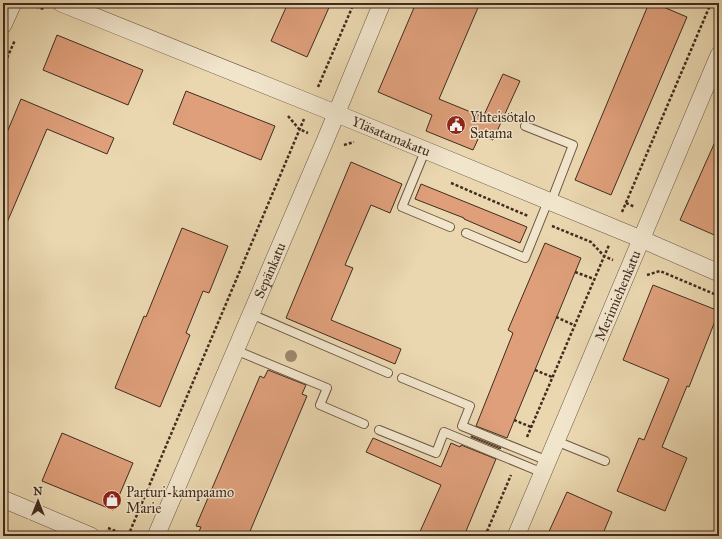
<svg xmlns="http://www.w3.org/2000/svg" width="722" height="539" font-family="'IM FELL Great Primer',serif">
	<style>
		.building { fill: #de9f7a; stroke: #412c1f }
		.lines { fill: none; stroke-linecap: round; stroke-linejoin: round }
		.service-casing { stroke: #6b5743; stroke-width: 10 }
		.minor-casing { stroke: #6b5743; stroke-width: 18 }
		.path { stroke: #412c1f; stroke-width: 2.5; stroke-dasharray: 3 2; stroke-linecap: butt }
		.service { stroke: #f1e5cc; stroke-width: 8 }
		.minor { stroke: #f1e5cc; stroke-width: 17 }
		.tree { fill: #9a896c }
		.labels { text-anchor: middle; stroke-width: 3; stroke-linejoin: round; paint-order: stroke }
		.poi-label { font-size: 14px; fill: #412c1f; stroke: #f1e5cc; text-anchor: start }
		.street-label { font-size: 14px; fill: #412c1f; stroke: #f1e5cc }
	</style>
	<rect width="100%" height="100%" fill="#ead7b0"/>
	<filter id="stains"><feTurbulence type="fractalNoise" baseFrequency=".005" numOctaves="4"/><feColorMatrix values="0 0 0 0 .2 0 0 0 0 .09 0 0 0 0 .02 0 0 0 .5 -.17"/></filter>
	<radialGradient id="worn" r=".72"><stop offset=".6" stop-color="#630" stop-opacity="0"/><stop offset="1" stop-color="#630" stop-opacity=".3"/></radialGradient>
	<path class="building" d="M 288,3 L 331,3 L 307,57 L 271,41 Z
		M 416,3 L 480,3 L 439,99 L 483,117 L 503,74 L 520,81 L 493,140 L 480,135 L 473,150 L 426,131 L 432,115 L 378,92 Z
		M 649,3 L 654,3 L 687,17 L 611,195 L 575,180 Z
		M 57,35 L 143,70 L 128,105 L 43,70 Z
		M 186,91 L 275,126 L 261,160 L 173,124 Z
		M 21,99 L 114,138 L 107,154 L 47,129 L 3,232 L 3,142 Z
		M 719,133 L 719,237 L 680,220 Z
		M 351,162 L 402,184 L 390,213 L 371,205 L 345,265 L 353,268 L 331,320 L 401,349 L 395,364 L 286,318 Z
		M 421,184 L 527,227 L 520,243 L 464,219 L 464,218 L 415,199 Z
		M 182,228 L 228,246 L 209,293 L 203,291 L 186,333 L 190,335 L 160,407 L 115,388 L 144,316 L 146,317 Z
		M 545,243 L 581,258 L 507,438 L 476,426 L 513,333 L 508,330 Z
		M 653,285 L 719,311 L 689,387 L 687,386 L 662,447 L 687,458 L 665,511 L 617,491 L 639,438 L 644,440 L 669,379 L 623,360 Z
		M 268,370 L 306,385 L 302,394 L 307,396 L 248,536 L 197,536 L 201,527 L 196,526 L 260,376 L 264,378 Z
		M 62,433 L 133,463 L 113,510 L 42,481 Z
		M 471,436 L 501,448 L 500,449 L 471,437 Z
		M 373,438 L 441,467 L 451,443 L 460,447 L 461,445 L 496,459 L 464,536 L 418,536 L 441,485 L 366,452 Z
		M 567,492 L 612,512 L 602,536 L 547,536 Z"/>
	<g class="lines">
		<defs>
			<path id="service" d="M 525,126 L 573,145 L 551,202
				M 425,151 L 402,207 L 450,227
				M 466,233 L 525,258 L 548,201
				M 251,314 L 388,373
				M 235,350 L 327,388 L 320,405 L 364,424
				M 402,378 L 470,406 L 462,426 L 548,461
				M 379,430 L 436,453 L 444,432 L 543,473
				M 556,441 L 605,461"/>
			<g id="minor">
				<path id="s1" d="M 61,3 L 335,113 L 641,239 L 719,273"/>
				<path d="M 3,25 L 13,3"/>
				<path d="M 3,499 L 91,536"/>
				<path id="s2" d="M 156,536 L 325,141 L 382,3"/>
				<path id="s3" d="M 516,536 L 719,55"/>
			</g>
		</defs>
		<use href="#service" class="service-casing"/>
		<use href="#minor" class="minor-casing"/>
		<path class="path" d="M 31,5 L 44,9
			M 3,67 L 15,40
			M 318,87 L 354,3
			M 288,116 L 299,129 L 308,133
			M 344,145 L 354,142
			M 451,183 L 528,216
			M 626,203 L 635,207
			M 622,212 L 711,3
			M 552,226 L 591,242 L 604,256 L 613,260
			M 575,272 L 594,279
			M 647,275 L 660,271 L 719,296
			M 556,317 L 574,325
			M 535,370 L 552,377
			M 514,420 L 531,427
			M 527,437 L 609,245
			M 108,528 L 128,536
			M 128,536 L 304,119
			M 485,536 L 511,475"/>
		<use href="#service" class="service"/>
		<use href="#minor" class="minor"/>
	</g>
	<circle class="tree" cx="291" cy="356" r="6"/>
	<defs>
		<symbol id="civic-disc" viewBox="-11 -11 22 22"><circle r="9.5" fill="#8f2418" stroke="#f1e5cc"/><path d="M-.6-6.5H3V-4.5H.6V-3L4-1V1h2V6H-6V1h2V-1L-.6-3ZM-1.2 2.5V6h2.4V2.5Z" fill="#fff"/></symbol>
		<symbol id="shop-disc" viewBox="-11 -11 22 22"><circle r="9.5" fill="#8f2418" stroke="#f1e5cc"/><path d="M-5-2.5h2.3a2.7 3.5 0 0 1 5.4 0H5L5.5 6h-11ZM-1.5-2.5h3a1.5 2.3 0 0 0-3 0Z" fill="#fff"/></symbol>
	</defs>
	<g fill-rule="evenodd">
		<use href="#civic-disc" x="445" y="114" width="22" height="22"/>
		<use href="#shop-disc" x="101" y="489" width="22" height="22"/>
	</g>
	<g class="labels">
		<g class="poi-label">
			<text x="470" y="122">Yhteisötalo<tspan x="470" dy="16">Satama</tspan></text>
			<text x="126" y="497">Parturi-kampaamo<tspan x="126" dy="16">Marie</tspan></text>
		</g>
		<g class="street-label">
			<text dy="5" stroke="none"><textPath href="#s1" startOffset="356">Yläsatamakatu</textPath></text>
			<text dy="5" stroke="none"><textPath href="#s2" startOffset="289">Sepänkatu</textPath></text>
			<text dy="5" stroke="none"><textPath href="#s3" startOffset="261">Merimiehenkatu</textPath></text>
		</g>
	</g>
	<rect width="722" height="539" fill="none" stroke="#ead7b0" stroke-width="16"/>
	<rect x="4" y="4" width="714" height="531" fill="none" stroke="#412c1f" stroke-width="2"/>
	<rect x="8" y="8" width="706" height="523" fill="none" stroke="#412c1f"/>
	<g transform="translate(38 501)" stroke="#f1e5cc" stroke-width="3" paint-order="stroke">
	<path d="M0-3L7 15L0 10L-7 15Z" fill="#412c1f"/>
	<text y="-6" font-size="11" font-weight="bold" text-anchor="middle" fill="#412c1f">N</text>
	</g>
	<rect width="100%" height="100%" filter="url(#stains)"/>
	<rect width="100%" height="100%" fill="url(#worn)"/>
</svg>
